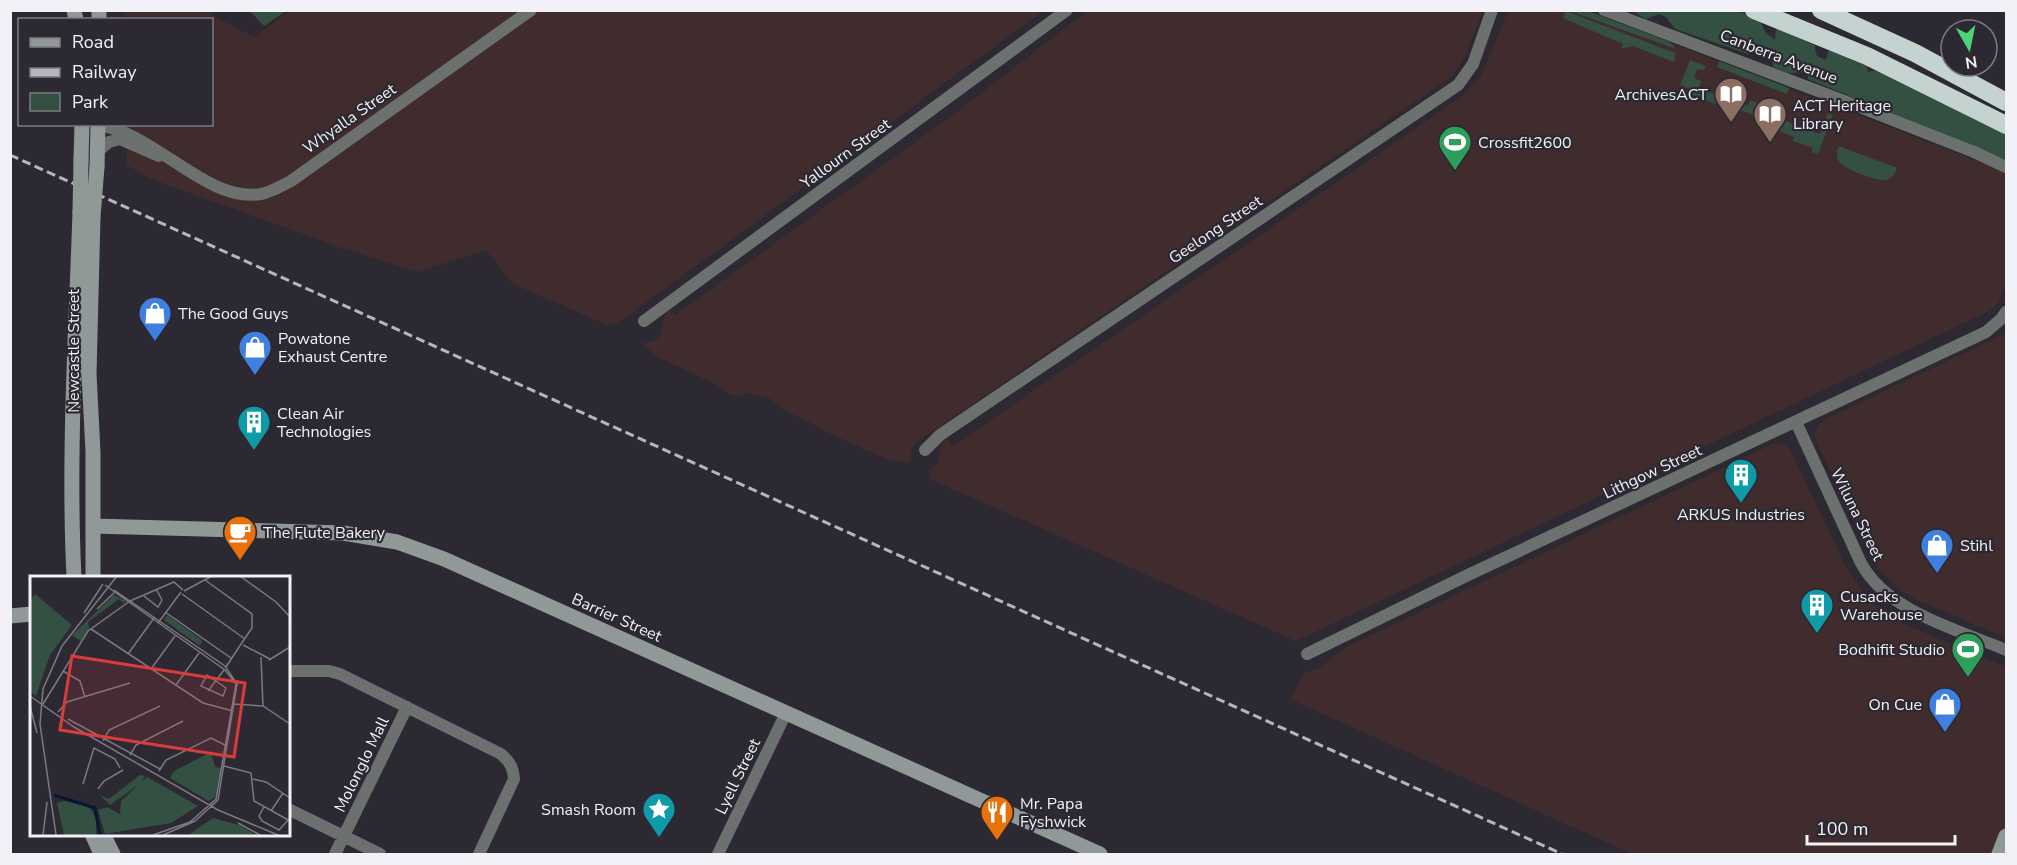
<svg xmlns="http://www.w3.org/2000/svg" width="2017" height="865" font-family="'Nunito Sans',sans-serif">
	<style>
		.industrial { fill: #402c2d }
		.green { fill: #345042 }
		.lines { fill: none; stroke-linecap: round; stroke-linejoin: round }
		.street { stroke: #6c7170; stroke-width: 12 }
		.secondary { stroke: #909997; stroke-width: 15 }
		.highway { stroke: #c5d3d0; stroke-width: 18 }
		.rail { stroke: #b8b6bd; stroke-width: 3; stroke-dasharray: 9 4.5; stroke-linecap: butt }
		.secondary-bridge { stroke: #909997; stroke-width: 15 }
		.labels { text-anchor: middle; stroke-width: 4.5; stroke-linejoin: round; paint-order: stroke }
		.street-label { font-size: 16px; fill: #f2f1f7; stroke: #2c2932 }
		.poi-label { font-size: 16px; fill: #f2f1f7; stroke: #2c2932; text-anchor: start }
		.inset-river { fill: none; stroke: #091732; stroke-width: 3 }
		.inset-road { fill: none; stroke: #7b7981; stroke-width: 1.5 }
		.view { fill: #d93c3d; fill-opacity: 0.15; stroke: #d93c3d; stroke-width: 3 }
		.inset-edge { fill: none; stroke: #f2f1f7; stroke-width: 3 }
	</style>
	<rect width="100%" height="100%" fill="#2c2932"/>
	<path class="industrial" d="M 291,10 L 1043,11 L 617,324 L 607,325 L 513,284 L 486,250 L 418,272 L 341,248 L 146,177 L 127,165 L 126,125 L 212,124 L 212,20 L 123,19 L 123,11 L 204,11 L 254,37 Z
		M 1087,11 L 1483,11 L 1464,59 L 1451,77 L 917,442 L 911,450 L 910,463 L 891,461 L 818,428 L 818,426 L 786,411 L 769,398 L 749,393 L 737,396 L 732,395 L 713,383 L 654,355 L 643,343 L 652,342 L 660,336 L 664,315 L 670,309 L 675,315 L 954,114 Z
		M 1508,11 L 1588,11 L 2006,172 L 2006,286 L 1997,305 L 1989,311 L 1296,641 L 930,479 L 929,471 L 938,463 L 941,447 L 945,440 L 947,439 L 953,446 L 1464,95 L 1482,74 Z
		M 2006,333 L 2006,332 L 2006,638 L 1915,599 L 1903,592 L 1885,576 L 1874,563 L 1816,441 L 1815,434 L 1817,426 L 1824,420 Z
		M 1779,443 L 1787,446 L 1791,451 L 1846,567 L 1868,598 L 1886,614 L 1904,624 L 2006,667 L 2006,827 L 1995,854 L 1632,854 L 1290,699 L 1305,672 L 1316,670 L 1348,646 L 1771,445 Z"/>
	<path class="green" d="M 250,11 L 286,11 L 264,26 Z
		M 1566,11 L 1675,53 L 1674,62 L 1633,46 L 1621,49 L 1623,44 L 1563,18 Z
		M 1570,11 L 1588,11 L 1670,42 L 1676,49 Z
		M 1632,11 L 1736,11 L 1758,17 L 1766,33 L 1775,40 L 1776,28 L 1814,45 L 1817,56 L 1826,60 L 1829,49 L 1866,59 L 1868,72 L 1882,69 L 1967,116 L 2006,134 L 2006,160 L 1808,79 L 1808,72 L 1788,73 L 1773,67 L 1771,52 L 1757,43 L 1748,54 L 1675,29 L 1666,17 L 1659,14 L 1646,19 Z
		M 1690,60 L 1706,66 L 1704,70 L 1697,69 L 1694,78 L 1701,81 L 1699,88 L 1721,96 L 1724,90 L 1733,93 L 1731,99 L 1736,101 L 1733,107 L 1717,101 L 1716,104 L 1693,95 L 1692,90 L 1680,85 Z
		M 1719,61 L 1789,88 L 1787,94 L 1717,67 Z
		M 1750,100 L 1759,104 L 1757,110 L 1820,134 L 1828,113 L 1833,115 L 1818,154 L 1812,152 L 1813,148 L 1793,141 L 1794,137 L 1775,130 L 1775,127 L 1756,119 L 1756,116 L 1740,110 L 1743,104 L 1748,106 Z
		M 1839,146 L 1897,168 C 1895,174 1892,179 1884,180 C 1876,181 1841,168 1838,160 C 1836,155 1837,150 1839,146 Z"/>
	<g class="lines">
		<path class="street" d="M 1604,10 L 1847,102 L 1974,152 L 2006,167
			M 98,125 C 156,133 206,203 261,194 C 272,192 281,186 291,181 L 531,10
			M 97,152 L 109,142 L 120,139 L 159,156
			M 644,321 L 1067,10
			M 1796,422 L 1861,563 C 1887,612 1959,630 2006,650
			M 925,450 L 940,435 L 1458,85 L 1473,64 L 1492,10
			M 1307,654 L 1468,575 L 1986,332 L 2001,319 L 2006,312
			M 288,671 L 329,671 L 340,674 L 501,754 C 510,762 513,767 514,779 L 479,854
			M 288,809 L 380,854
			M 335,854 L 407,707
			M 718,854 L 786,713"/>
		<path class="secondary" d="M 74,10 L 76,20
			M 99,10 L 99,20
			M 81,160 L 82,124
			M 97,167 L 98,124
			M 93,526 L 343,533 L 397,542 L 444,559 L 1100,854
			M 74,577 C 68,456 76,333 80,212
			M 93,577 L 93,452 L 89,374 L 93,217
			M 10,616 L 32,614
			M 92,834 L 101,854
			M 103,834 L 113,854
			M 1999,854 L 2006,836"/>
		<path class="highway" d="M 1754,10 L 1867,56 L 2006,125
			M 1821,10 L 1915,53 L 2006,102"/>
		<path class="rail" d="M 10,155 L 1562,854"/>
		<path class="secondary-bridge" d="M 80,212 L 81,160
			M 93,217 L 97,167"/>
	</g>
	<defs>
		<symbol id="library-pin" viewBox="-11 -11 22 30"><path d="M0 17L-7.5 6A9.5 9.5 0 1 1 7.5 6Z" fill="#8d6e63" stroke="#2c2932"/><path d="M-6-4Q-3-5.5-.7-3.5V5Q-3 3-6 4ZM6-4Q3-5.5 .7-3.5V5Q3 3 6 4Z" fill="#fff"/></symbol>
		<symbol id="stadium-pin" viewBox="-11 -11 22 30"><path d="M0 17L-7.5 6A9.5 9.5 0 1 1 7.5 6Z" fill="#2e9e5b" stroke="#2c2932"/><path d="M0-5a6.5 5 0 1 0 0 10a6.5 5 0 1 0 0-10ZM-3.5-1.8h7v3.6h-7Z" fill="#fff"/></symbol>
		<symbol id="shop-pin" viewBox="-11 -11 22 30"><path d="M0 17L-7.5 6A9.5 9.5 0 1 1 7.5 6Z" fill="#3f7fe0" stroke="#2c2932"/><path d="M-5-2.5h2.3a2.7 3.5 0 0 1 5.4 0H5L5.5 6h-11ZM-1.5-2.5h3a1.5 2.3 0 0 0-3 0Z" fill="#fff"/></symbol>
		<symbol id="building-pin" viewBox="-11 -11 22 30"><path d="M0 17L-7.5 6A9.5 9.5 0 1 1 7.5 6Z" fill="#0f9aa8" stroke="#2c2932"/><path d="M-4-6H4V6H1V3H-1V6H-4ZM-2.5-4.3h1.7v1.8h-1.7ZM.8-4.3h1.7v1.8H.8ZM-2.5-1h1.7V.8h-1.7ZM.8-1h1.7V.8H.8Z" fill="#fff"/></symbol>
		<symbol id="cafe-pin" viewBox="-11 -11 22 30"><path d="M0 17L-7.5 6A9.5 9.5 0 1 1 7.5 6Z" fill="#e8710a" stroke="#2c2932"/><path d="M-5.5-4.5H6V0H3Q3 3.5 0 3.5H-2.5Q-5.5 3.5-5.5 0ZM3-3.2v2h1.7v-2ZM-6 4.5H4V6H-6Z" fill="#fff"/></symbol>
		<symbol id="sight-pin" viewBox="-11 -11 22 30"><path d="M0 17L-7.5 6A9.5 9.5 0 1 1 7.5 6Z" fill="#0f9aa8" stroke="#2c2932"/><path d="M0-6L1.8-2.2L6-1.7L2.9 1.2L3.7 5.4L0 3.3L-3.7 5.4L-2.9 1.2L-6-1.7L-1.8-2.2Z" fill="#fff"/></symbol>
		<symbol id="restaurant-pin" viewBox="-11 -11 22 30"><path d="M0 17L-7.5 6A9.5 9.5 0 1 1 7.5 6Z" fill="#e8710a" stroke="#2c2932"/><path d="M-5-6h1v4h1v-4h1v4h1v-4h1v5L-1.5 .5V6h-2V.5L-5-1ZM5-6V6H3V1.5H1.5Q1.5-4 5-6Z" fill="#fff"/></symbol>
	</defs>
	<g fill-rule="evenodd">
		<use href="#library-pin" x="1712" y="75" width="38" height="52"/>
		<use href="#library-pin" x="1751" y="95" width="38" height="52"/>
		<use href="#stadium-pin" x="1436" y="123" width="38" height="52"/>
		<use href="#shop-pin" x="136" y="294" width="38" height="52"/>
		<use href="#shop-pin" x="236" y="328" width="38" height="52"/>
		<use href="#building-pin" x="235" y="403" width="38" height="52"/>
		<use href="#building-pin" x="1722" y="456" width="38" height="52"/>
		<use href="#cafe-pin" x="221" y="513" width="38" height="52"/>
		<use href="#shop-pin" x="1918" y="526" width="38" height="52"/>
		<use href="#building-pin" x="1798" y="586" width="38" height="52"/>
		<use href="#stadium-pin" x="1949" y="630" width="38" height="52"/>
		<use href="#shop-pin" x="1926" y="685" width="38" height="52"/>
		<use href="#sight-pin" x="640" y="790" width="38" height="52"/>
		<use href="#restaurant-pin" x="978" y="793" width="38" height="52"/>
	</g>
	<g class="labels">
		<g class="street-label">
			<text transform="translate(1779 56) rotate(21)" y="6">Canberra Avenue</text>
			<text transform="translate(349 118) rotate(-35)" y="6">Whyalla Street</text>
			<text transform="translate(845 153) rotate(-36)" y="6">Yallourn Street</text>
			<text transform="translate(1215 229) rotate(-34)" y="6">Geelong Street</text>
			<text transform="translate(73 351) rotate(-90)" y="6">Newcastle Street</text>
			<text transform="translate(1652 471) rotate(-25)" y="6">Lithgow Street</text>
			<text transform="translate(1858 514) rotate(64)" y="6">Wiluna Street</text>
			<text transform="translate(617 617) rotate(24)" y="6">Barrier Street</text>
			<text transform="translate(361 764) rotate(-64)" y="6">Molonglo Mall</text>
			<text transform="translate(737 776) rotate(-64)" y="6">Lyell Street</text>
		</g>
		<g class="poi-label">
			<text x="1708" y="100" text-anchor="end">ArchivesACT</text>
			<text x="1793" y="111">ACT Heritage<tspan x="1793" dy="18">Library</tspan></text>
			<text x="1478" y="148">Crossfit2600</text>
			<text x="178" y="319">The Good Guys</text>
			<text x="278" y="344">Powatone<tspan x="278" dy="18">Exhaust Centre</tspan></text>
			<text x="277" y="419">Clean Air<tspan x="277" dy="18">Technologies</tspan></text>
			<text x="1741" y="520" text-anchor="middle">ARKUS Industries</text>
			<text x="263" y="538">The Flute Bakery</text>
			<text x="1960" y="551">Stihl</text>
			<text x="1840" y="602">Cusacks<tspan x="1840" dy="18">Warehouse</tspan></text>
			<text x="1945" y="655" text-anchor="end">Bodhifit Studio</text>
			<text x="1922" y="710" text-anchor="end">On Cue</text>
			<text x="1020" y="809">Mr. Papa<tspan x="1020" dy="18">Fyshwick</tspan></text>
			<text x="636" y="815" text-anchor="end">Smash Room</text>
		</g>
	</g>
	<g transform="translate(30 576)">
		<rect width="260" height="260" fill="#2c2932"/>
		<path d="M 5,18 L 42,49 L 20,79 L 6,120 L 0,115 L 0,24 ZM 84,19 L 96,25 L 94,28 L 89,23 L 58,46 L 59,52 L 51,65 L 42,59 ZM 137,39 L 172,64 L 170,70 L 134,44 ZM 181,176 L 185,191 L 191,192 L 185,221 L 179,225 L 140,202 L 144,195 ZM 110,199 L 115,200 L 111,206 L 117,201 L 168,230 L 141,247 L 75,258 L 68,234 L 77,231 L 90,238 L 91,225 L 108,209 L 80,229 L 70,219 L 79,223 ZM 35,225 L 60,231 L 66,243 L 66,259 L 34,259 L 27,227 ZM 183,242 L 209,249 L 226,259 L 158,259 Z" fill="#345042"/>
		<path class="inset-river" d="M 24,219 L 65,232 L 70,259"/>
		<path class="inset-road" d="M 210,0 L 246,26 L 260,41M 175,4 L 222,38 L 222,52 L 211,68M 75,9 L 195,94 L 206,108 L 186,223 L 160,246 L 123,259M 84,14 L 195,90 L 207,108 L 188,224 L 165,245 L 133,259M 154,15 L 182,0M 152,18 L 215,63M 114,20 L 128,31 L 132,24 L 126,13M 100,25 L 144,6 L 153,14M 67,33 L 85,16M 135,36 L 201,82M 54,37 L 73,8M 128,47 L 151,16M 61,53 L 173,127 L 203,135M 213,69 L 240,83M 98,78 L 124,42M 231,81 L 233,130M 239,84 L 260,71M 196,91 L 211,68M 121,93 L 145,60M 33,95 L 50,105 L 55,121M 177,99 L 196,112 L 193,120 L 171,110 ZM 146,109 L 169,77M 178,115 L 194,94M 0,120 L 44,151 L 188,234 L 248,259M 13,128 L 58,55 L 100,25M 204,128 L 233,130 L 260,148M 0,130 L 7,157M 28,136 L 37,126 L 100,107M 38,143 L 130,193M 73,165 L 79,154 L 130,130M 100,179 L 106,169 L 153,145M 194,190 L 221,197 L 224,225 L 260,245M 129,195 L 136,184 L 181,162 L 197,170M 223,203 L 236,206 L 260,222M 53,208 L 64,172 L 85,183 L 90,192M 68,213 L 74,205 L 93,194M 234,231 L 229,240 L 232,245 L 249,254 L 258,244M 241,235 L 253,217M 208,247 L 230,259M 13,259 L 17,226M 26,259 L 10,148 L 13,113 L 32,70 L 87,0"/>
		<path class="view" d="M 42,80 L 215,107 L 204,181 L 30,154 Z"/>
		<rect width="260" height="260" class="inset-edge"/>
	</g>
	<rect width="2017" height="865" fill="none" stroke="#f2f1f7" stroke-width="24"/>
	<rect x="18" y="18" width="195" height="108" fill="#2c2932" stroke="#7b7981" stroke-width="1.5"/>
	<rect x="30" y="38" width="30" height="9" fill="#909997" stroke="#7b7981" stroke-width="1.5"/>
	<text x="72" y="48" font-size="18" fill="#f2f1f7">Road</text>
	<rect x="30" y="68" width="30" height="9" fill="#b8b6bd" stroke="#7b7981" stroke-width="1.5"/>
	<text x="72" y="78" font-size="18" fill="#f2f1f7">Railway</text>
	<rect x="30" y="93" width="30" height="18" fill="#345042" stroke="#7b7981" stroke-width="1.5"/>
	<text x="72" y="108" font-size="18" fill="#f2f1f7">Park</text>
	<g transform="translate(1969 48) rotate(171)"><circle r="28" fill="#2c2932" stroke="#7b7981" stroke-width="1.5"/>
	<path d="M0-4.5L10 22L0 15L-10 22Z" fill="#4ad677"/>
	<text y="-9" font-size="16" font-weight="bold" text-anchor="middle" fill="#f2f1f7">N</text>
	</g>
	<path d="M1807 835v9h148v-9" fill="none" stroke="#f2f1f7" stroke-width="3"/>
	<text x="1816" y="835" font-size="18" fill="#f2f1f7" stroke="#2c2932" stroke-width="4.5" paint-order="stroke">100 m</text>
</svg>
